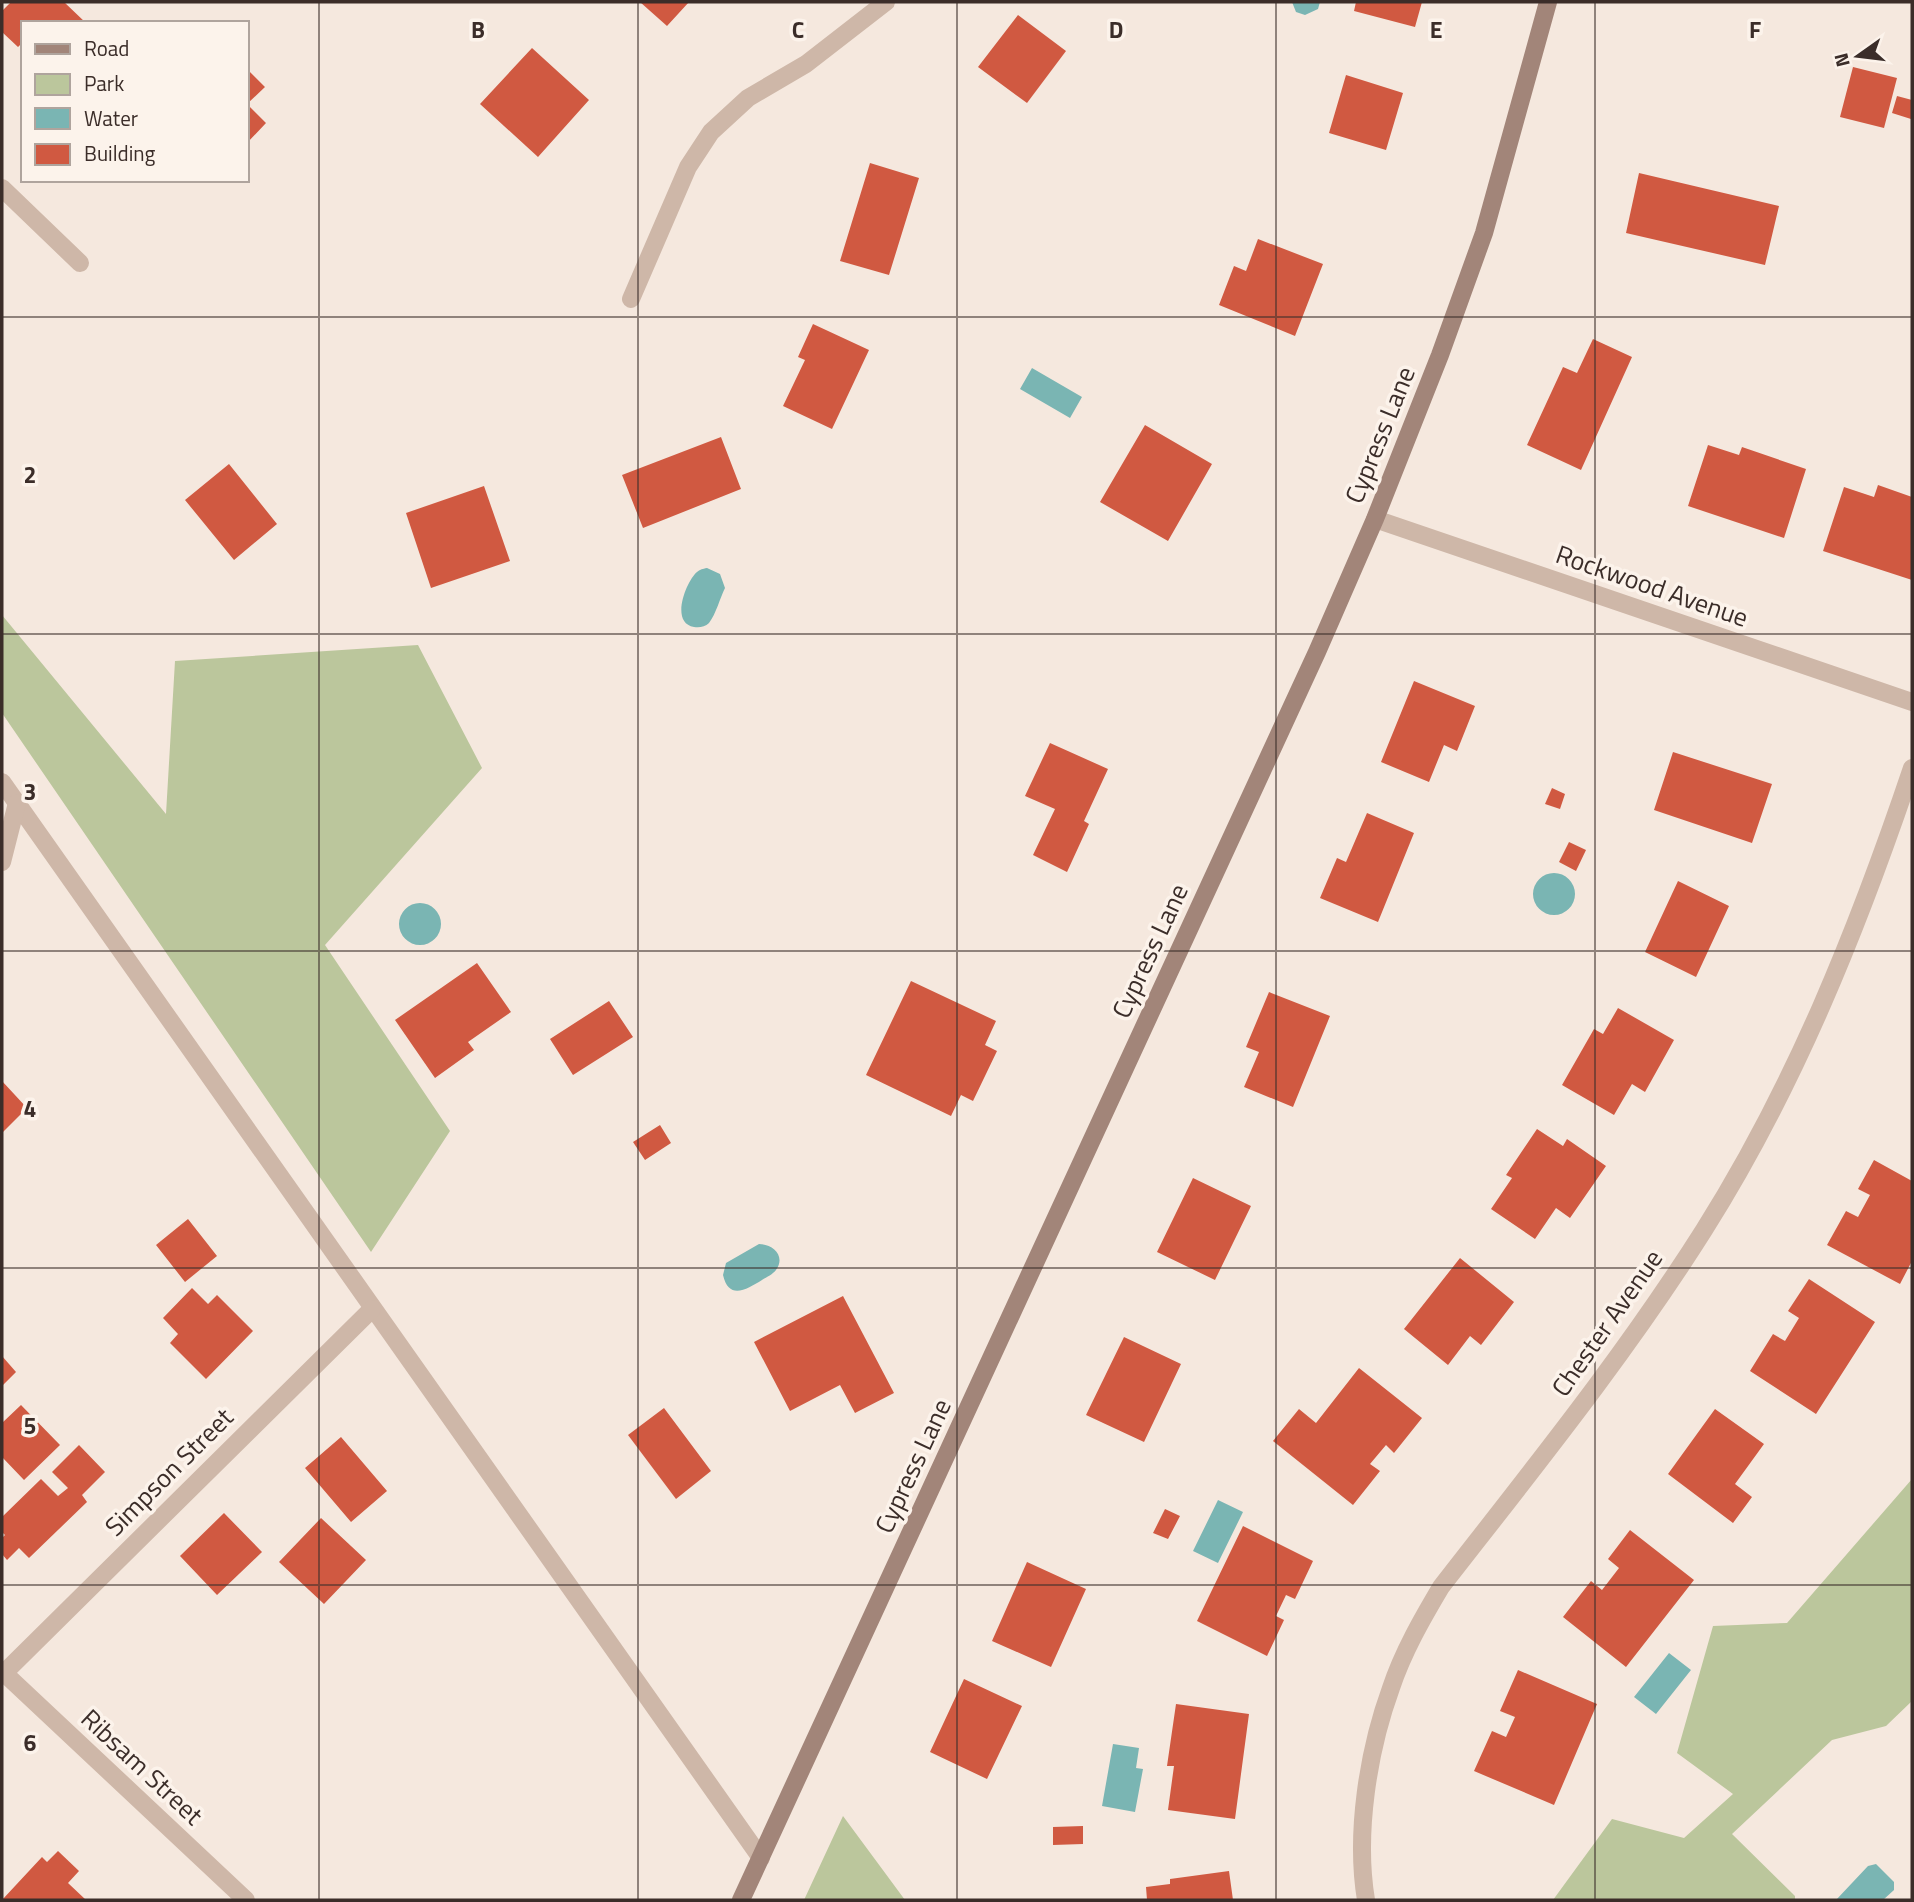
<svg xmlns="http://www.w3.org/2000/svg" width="1914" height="1902" font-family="'Titillium Web',sans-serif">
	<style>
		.green { fill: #bbc69c }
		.water { fill: #7ab5b3 }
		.building { fill: #d05941 }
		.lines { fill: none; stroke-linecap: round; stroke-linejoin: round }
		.lane { stroke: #ceb7a8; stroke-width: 18 }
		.street { stroke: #ceb7a8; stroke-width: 18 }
		.secondary { stroke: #a28579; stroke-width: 18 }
		.grid { fill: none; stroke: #3b2d29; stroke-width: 2; stroke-opacity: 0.55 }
		.labels { text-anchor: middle; stroke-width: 7; stroke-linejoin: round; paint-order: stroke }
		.street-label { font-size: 26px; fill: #3b2d29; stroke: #fcf3eb }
		.grid-label { font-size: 23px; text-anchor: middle; font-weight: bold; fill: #3b2d29; stroke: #fcf3eb; stroke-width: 7; stroke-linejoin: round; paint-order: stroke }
	</style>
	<rect width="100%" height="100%" fill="#f5e8de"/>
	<path class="green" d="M 2,615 L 166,814 L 175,661 L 418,645 L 482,768 L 325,945 L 450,1131 L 371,1252 L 2,713 Z
		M 1912,1479 L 1912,1701 L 1886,1726 L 1832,1740 L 1732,1834 L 1795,1896 L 1795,1900 L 1553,1900 L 1612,1819 L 1684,1838 L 1733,1794 L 1677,1753 L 1713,1626 L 1787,1623 Z
		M 843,1816 L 905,1900 L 804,1900 Z"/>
	<path class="water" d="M 1292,2 L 1320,2 L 1318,9 L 1305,15 L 1296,12 Z
		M 1032,368 L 1082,397 L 1070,418 L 1020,389 Z
		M 707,568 L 720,574 L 725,588 C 720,598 716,614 709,623 C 705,627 699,628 694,627 C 669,623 687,580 697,572 C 701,569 702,569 707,568 Z
		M1533 894a21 21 0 1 1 42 0a21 21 0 1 1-42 0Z
		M399 924a21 21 0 1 1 42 0a21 21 0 1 1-42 0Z
		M 759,1244 C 773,1244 786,1256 776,1270 C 773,1274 767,1277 762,1280 C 747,1289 729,1301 723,1275 L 726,1263 Z
		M 1218,1500 L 1243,1512 L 1218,1563 L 1193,1551 Z
		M 1669,1653 L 1691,1670 L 1656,1714 L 1634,1697 Z
		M 1113,1744 L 1139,1748 L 1136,1768 L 1143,1769 L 1135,1812 L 1102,1806 Z
		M 1876,1864 L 1894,1882 L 1894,1890 L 1883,1900 L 1836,1900 L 1868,1866 Z"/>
	<path class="building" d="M 11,2 L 64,2 L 86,23 L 23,23 L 23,42 L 18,47 L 2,32 L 2,11 Z
		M 640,2 L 689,2 L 667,26 Z
		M 1356,2 L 1422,2 L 1415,27 L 1354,11 Z
		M 1018,15 L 1066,51 L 1027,103 L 978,67 Z
		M 532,48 L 589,100 L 538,157 L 480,104 Z
		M 1853,67 L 1897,78 L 1884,128 L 1840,117 Z
		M 247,69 L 265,87 L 247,104 L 266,123 L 247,143 Z
		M 1346,75 L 1403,93 L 1386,150 L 1329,133 Z
		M 1897,96 L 1912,100 L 1911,119 L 1892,113 Z
		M 870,163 L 919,178 L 889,275 L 840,261 Z
		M 1639,173 L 1779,206 L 1765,265 L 1626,233 Z
		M 1258,239 L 1323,264 L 1295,336 L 1219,305 L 1234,266 L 1246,271 Z
		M 813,324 L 869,350 L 832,429 L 783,406 L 805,360 L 798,357 Z
		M 1593,339 L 1632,357 L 1581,470 L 1527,445 L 1563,367 L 1577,373 Z
		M 1145,425 L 1212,464 L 1168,541 L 1100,502 Z
		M 721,437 L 741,489 L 643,528 L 622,475 Z
		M 1708,445 L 1739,455 L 1742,447 L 1806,469 L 1784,538 L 1688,506 Z
		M 229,464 L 277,524 L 234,560 L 185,500 Z
		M 1878,485 L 1912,497 L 1912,580 L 1823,551 L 1844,487 L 1874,497 Z
		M 484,486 L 510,561 L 431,588 L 406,513 Z
		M 1414,681 L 1475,706 L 1457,751 L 1444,745 L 1429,782 L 1381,762 Z
		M 1050,743 L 1108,769 L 1084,821 L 1089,824 L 1067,872 L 1033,855 L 1055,809 L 1025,796 Z
		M 1673,752 L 1772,784 L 1752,843 L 1654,810 Z
		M 1552,788 L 1565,794 L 1560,809 L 1545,804 Z
		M 1367,813 L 1414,833 L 1378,922 L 1320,898 L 1337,858 L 1346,862 Z
		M 1569,842 L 1586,850 L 1576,871 L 1559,862 Z
		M 1678,881 L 1729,906 L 1696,977 L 1645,952 Z
		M 477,963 L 511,1012 L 468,1042 L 474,1050 L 435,1078 L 395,1020 Z
		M 911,981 L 996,1021 L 985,1045 L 997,1051 L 973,1101 L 961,1095 L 951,1116 L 866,1075 Z
		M 1269,992 L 1330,1016 L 1293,1107 L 1244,1087 L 1259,1052 L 1246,1047 Z
		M 609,1001 L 633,1037 L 573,1075 L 550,1039 Z
		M 1618,1008 L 1674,1040 L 1645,1092 L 1632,1084 L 1614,1115 L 1562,1085 L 1594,1029 L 1603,1034 Z
		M 2,1081 L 27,1108 L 2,1133 Z
		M 660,1125 L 671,1143 L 645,1160 L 633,1142 Z
		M 1537,1129 L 1563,1146 L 1567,1139 L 1606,1166 L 1570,1218 L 1556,1208 L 1535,1239 L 1491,1209 L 1512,1178 L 1506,1175 Z
		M 1874,1160 L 1912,1181 L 1912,1261 L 1900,1284 L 1827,1245 L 1846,1211 L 1858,1217 L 1870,1195 L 1858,1189 Z
		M 1193,1178 L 1251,1206 L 1215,1280 L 1157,1252 Z
		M 188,1219 L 217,1256 L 185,1282 L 156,1245 Z
		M 1460,1258 L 1514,1302 L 1481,1345 L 1470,1336 L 1448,1365 L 1404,1329 Z
		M 1809,1279 L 1875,1322 L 1816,1414 L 1750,1371 L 1773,1334 L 1785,1341 L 1799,1318 L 1788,1311 Z
		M 192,1288 L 208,1304 L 217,1295 L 253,1331 L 206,1379 L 170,1343 L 178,1334 L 163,1318 Z
		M 843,1296 L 894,1393 L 855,1413 L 840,1385 L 790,1411 L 754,1342 Z
		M 1124,1337 L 1181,1364 L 1144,1442 L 1086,1415 Z
		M 2,1356 L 16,1372 L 2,1386 Z
		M 1359,1368 L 1422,1418 L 1394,1453 L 1386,1445 L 1370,1464 L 1380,1471 L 1353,1505 L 1273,1441 L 1299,1409 L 1316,1423 Z
		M 21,1405 L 60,1445 L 24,1480 L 2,1457 L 2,1423 Z
		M 664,1408 L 711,1471 L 676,1499 L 628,1435 Z
		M 1715,1409 L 1764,1444 L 1735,1484 L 1752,1497 L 1733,1523 L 1668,1474 Z
		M 341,1437 L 387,1491 L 351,1522 L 305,1468 Z
		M 79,1445 L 105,1472 L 82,1495 L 87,1502 L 29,1558 L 19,1548 L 7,1560 L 2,1554 L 2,1538 L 5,1535 L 2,1532 L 2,1517 L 41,1479 L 58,1496 L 68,1488 L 52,1472 Z
		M 1165,1509 L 1180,1516 L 1168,1539 L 1153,1533 Z
		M 224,1513 L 262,1552 L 217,1595 L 180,1556 Z
		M 321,1518 L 366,1560 L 324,1604 L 279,1562 Z
		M 1243,1526 L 1313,1561 L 1295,1599 L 1286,1595 L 1276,1616 L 1284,1620 L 1267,1656 L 1197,1621 Z
		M 1630,1530 L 1694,1580 L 1626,1667 L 1563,1617 L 1591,1581 L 1602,1590 L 1619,1568 L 1608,1559 Z
		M 1027,1562 L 1086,1589 L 1051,1667 L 992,1641 Z
		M 1518,1670 L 1597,1704 L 1554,1805 L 1474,1771 L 1492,1731 L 1506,1737 L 1515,1717 L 1500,1711 Z
		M 964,1679 L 1022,1706 L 987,1779 L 930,1752 Z
		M 1176,1704 L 1249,1714 L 1235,1819 L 1168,1810 L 1174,1766 L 1167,1766 Z
		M 1083,1826 L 1083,1844 L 1053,1845 L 1053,1827 Z
		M 58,1851 L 79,1871 L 68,1883 L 86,1900 L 2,1900 L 42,1857 L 47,1862 Z
		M 1229,1871 L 1233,1900 L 1147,1900 L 1146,1887 L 1170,1884 L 1170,1879 Z"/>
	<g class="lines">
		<path class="lane" d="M 2,782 L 761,1858"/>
		<path class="street" d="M 2,188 L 80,263
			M 631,299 L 688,167 L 711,132 L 748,98 L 806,64 L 886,2
			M 1375,519 L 1912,702
			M 2,862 L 17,803
			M 2,1671 L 246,1900
			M 4,1673 L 372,1309
			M 1366,1900 C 1355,1834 1368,1751 1391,1688 C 1403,1652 1422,1619 1441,1587 C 1532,1470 1625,1355 1704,1230 C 1795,1086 1858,928 1912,768"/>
		<path class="secondary" d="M 741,1900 L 1317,652 L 1375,519 L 1440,355 L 1484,233 L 1548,2"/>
	</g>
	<path class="grid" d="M 319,2 L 319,1900M 638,2 L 638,1900M 957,2 L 957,1900M 1276,2 L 1276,1900M 1595,2 L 1595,1900M 2,317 L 1912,317M 2,634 L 1912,634M 2,951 L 1912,951M 2,1268 L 1912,1268M 2,1585 L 1912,1585"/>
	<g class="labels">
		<g class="street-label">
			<text transform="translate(1380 435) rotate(-68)" y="9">Cypress Lane</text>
			<text transform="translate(1652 586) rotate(19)" y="9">Rockwood Avenue</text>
			<text transform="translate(1150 951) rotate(-65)" y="9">Cypress Lane</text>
			<text transform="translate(1607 1323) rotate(-55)" y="9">Chester Avenue</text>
			<text transform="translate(913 1466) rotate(-65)" y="9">Cypress Lane</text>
			<text transform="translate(169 1472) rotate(-45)" y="9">Simpson Street</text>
			<text transform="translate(142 1767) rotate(43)" y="9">Ribsam Street</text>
		</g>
	</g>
	<g class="grid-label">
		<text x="478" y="38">B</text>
		<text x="798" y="38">C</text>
		<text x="1116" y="38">D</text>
		<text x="1436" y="38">E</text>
		<text x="1755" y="38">F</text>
		<text x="30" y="483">2</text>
		<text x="30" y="800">3</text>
		<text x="30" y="1117">4</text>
		<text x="30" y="1434">5</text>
		<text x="30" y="1751">6</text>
	</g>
	<rect width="1914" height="1902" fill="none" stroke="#3b2d29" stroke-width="7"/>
	<rect x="21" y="21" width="228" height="161" fill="#fcf3eb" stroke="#afa49d" stroke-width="2"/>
	<rect x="35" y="44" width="35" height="10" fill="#a28579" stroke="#afa49d" stroke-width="2"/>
	<text x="84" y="56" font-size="21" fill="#3b2d29">Road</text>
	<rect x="35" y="74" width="35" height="21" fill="#bbc69c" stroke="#afa49d" stroke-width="2"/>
	<text x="84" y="91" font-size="21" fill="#3b2d29">Park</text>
	<rect x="35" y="108" width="35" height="21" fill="#7ab5b3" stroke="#afa49d" stroke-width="2"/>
	<text x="84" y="126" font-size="21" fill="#3b2d29">Water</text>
	<rect x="35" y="144" width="35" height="21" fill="#d05941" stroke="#afa49d" stroke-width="2"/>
	<text x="84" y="161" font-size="21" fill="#3b2d29">Building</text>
	<g transform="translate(1858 56) rotate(256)" stroke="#fcf3eb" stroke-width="5" paint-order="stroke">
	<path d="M0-5L12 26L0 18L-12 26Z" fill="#3b2d29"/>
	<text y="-10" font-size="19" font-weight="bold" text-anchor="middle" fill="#3b2d29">N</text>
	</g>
</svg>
